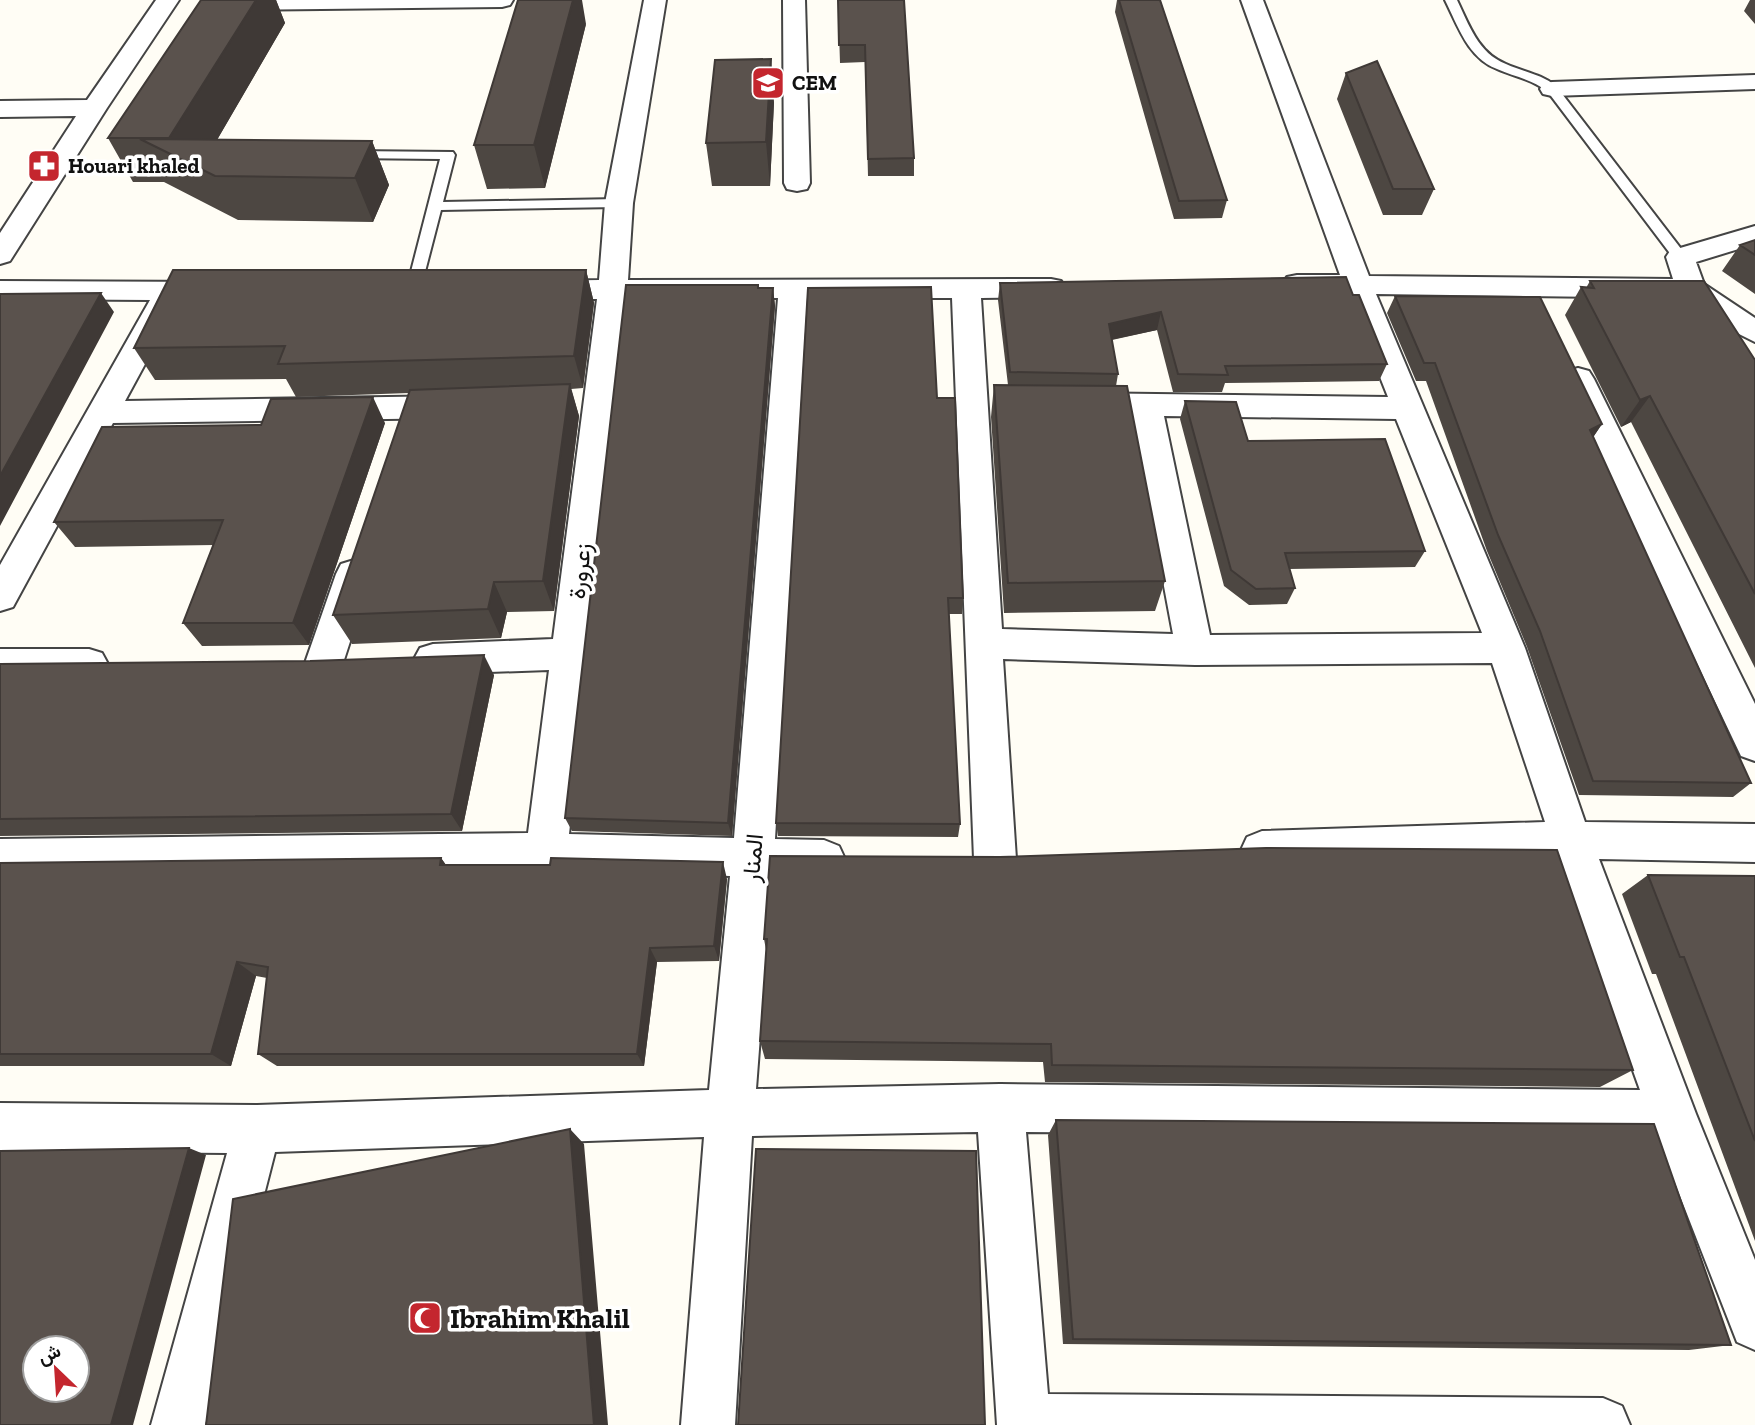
<svg xmlns="http://www.w3.org/2000/svg" width="1755" height="1425" font-family="'Zilla Slab',Vazirmatn,serif">
	<style>
		.lines { fill: none; stroke-linecap: round; stroke-linejoin: round }
		.service-casing { stroke: #444; stroke-width: 4 }
		.minor-casing { stroke: #444; stroke-width: 4 }
		.service { fill: #fff; fill-rule: evenodd }
		.minor { fill: #fff; fill-rule: evenodd }
		.wall { fill: #4d4742 }
		.shaded-wall { fill: #3f3936 }
		.building { fill: #5a524d; stroke: #3f3936; stroke-width: 2; fill-rule: evenodd }
		.labels { text-anchor: middle; stroke-width: 7; stroke-linejoin: round; paint-order: stroke }
		.far-poi-label { font-size: 21px; font-weight: bold; fill: #111; stroke: #fff; text-anchor: start }
		.street-label { font-size: 24px; fill: #111; stroke: #fff }
		.near-poi-label { font-size: 28px; font-weight: bold; fill: #111; stroke: #fff; text-anchor: start }
	</style>
	<rect width="100%" height="100%" fill="#fffdf5"/>
	<g class="lines">
		<defs>
			<path id="service" d="M 1445,0 L 1457,0 C 1469,25 1478,53 1506,64 C 1524,72 1541,74 1556,86 L 1685,254 L 1685,260 L 1675,260 L 1548,92 C 1532,79 1515,77 1497,69 C 1468,58 1458,26 1445,0 Z
				M 351,151 L 453,152 L 455,155 L 443,202 L 619,199 L 626,203 L 619,207 L 441,210 L 420,291 L 413,296 L 406,291 L 440,159 L 346,158 L 344,155 Z"/>
			<path id="minor" d="M 156,0 L 179,0 L 107,108 L 10,261 L 0,264 L 0,233 L 76,116 L 0,117 L 0,101 L 87,100 Z
				M 222,0 L 513,0 L 510,5 L 502,7 L 231,10 L 223,8 L 219,3 Z
				M 644,0 L 666,0 L 633,203 L 628,280 L 1051,279 L 1061,281 L 1066,288 L 1061,295 L 1051,297 L 981,298 L 1002,629 L 1173,634 L 1132,416 L 1079,415 L 1068,412 L 1063,404 L 1068,396 L 1079,393 L 1388,397 L 1347,294 L 1297,293 L 1287,291 L 1282,284 L 1287,277 L 1297,275 L 1340,275 L 1241,0 L 1263,0 L 1369,276 L 1673,279 L 1666,257 L 1670,251 L 1755,226 L 1755,244 L 1696,262 L 1704,284 L 1755,318 L 1755,342 L 1733,331 L 1755,366 L 1755,402 L 1744,399 L 1682,298 L 1376,294 L 1525,648 L 1585,822 L 1755,824 L 1755,862 L 1599,859 L 1696,1114 L 1755,1260 L 1755,1350 L 1737,1342 L 1657,1137 L 1026,1132 L 1048,1394 L 1603,1398 L 1622,1406 L 1630,1425 L 997,1425 L 978,1132 L 752,1136 L 735,1425 L 681,1425 L 704,1137 L 275,1152 L 205,1425 L 151,1425 L 227,1153 L 0,1151 L 0,1103 L 257,1105 L 709,1090 L 730,876 L 546,871 L 0,877 L 0,839 L 528,833 L 549,670 L 433,674 L 420,670 L 414,659 L 420,648 L 433,644 L 553,639 L 597,299 L 538,299 L 528,297 L 523,290 L 528,283 L 538,281 L 599,280 L 605,203 ZM 778,298 L 734,838 L 569,834 L 627,299 ZM 807,298 L 952,298 L 974,859 L 980,872 L 995,878 L 1010,872 L 1016,859 L 1003,659 L 1195,665 L 1492,663 L 1545,822 L 1262,831 L 1247,837 L 1241,850 L 1247,863 L 1262,869 L 1557,859 L 1640,1090 L 1000,1084 L 756,1089 L 772,877 L 824,878 L 839,872 L 845,859 L 839,846 L 824,840 L 775,839 ZM 1164,416 L 1396,419 L 1482,633 L 1210,635 Z
				M 783,0 L 805,0 L 810,183 L 807,189 L 797,191 L 787,189 L 784,183 Z
				M 1755,75 L 1755,89 L 1552,96 L 1543,94 L 1540,89 L 1543,84 L 1552,82 Z
				M 0,281 L 215,282 L 225,284 L 230,291 L 225,298 L 215,300 L 174,300 L 177,305 L 125,401 L 454,396 L 465,399 L 470,407 L 465,415 L 454,418 L 113,423 L 13,607 L 0,611 L 0,565 L 150,300 L 0,299 Z
				M 1578,368 L 1589,371 L 1594,379 L 1755,704 L 1755,761 L 1741,756 L 1562,379 L 1567,371 Z
				M 354,560 L 367,564 L 372,574 L 343,663 L 337,674 L 324,678 L 311,674 L 305,663 L 336,574 L 341,564 Z
				M 0,649 L 89,649 L 102,653 L 108,664 L 102,675 L 89,679 L 0,679 Z"/>
		</defs>
		<use href="#service" class="service-casing"/>
		<use href="#minor" class="minor-casing"/>
		<use href="#service" class="service"/>
		<use href="#minor" class="minor"/>
	</g>
	<path class="wall" d="M 201,0 L 276,0 L 285,23 L 217,140 L 372,141 L 389,185 L 373,222 L 238,220 L 164,182 L 133,182 L 108,138 Z
		M 838,0 L 904,0 L 914,158 L 914,176 L 868,176 L 865,62 L 840,63 Z
		M 1117,0 L 1160,0 L 1227,200 L 1222,218 L 1174,219 L 1115,12 Z
		M 1750,0 L 1755,0 L 1755,24 L 1744,11 Z
		M 586,24 L 545,188 L 487,189 L 474,145 Z
		M 1346,73 L 1434,189 L 1422,215 L 1383,215 L 1337,99 Z
		M 774,102 L 770,186 L 712,186 L 706,143 Z
		M 1755,240 L 1755,294 L 1722,271 L 1740,245 Z
		M 586,270 L 594,303 L 583,388 L 571,389 L 579,416 L 554,611 L 507,612 L 501,638 L 352,644 L 333,615 L 409,393 L 296,397 L 286,379 L 155,380 L 134,348 Z
		M 1590,281 L 1755,360 L 1755,668 L 1631,422 L 1621,427 L 1565,315 L 1581,287 L 1586,288 Z
		M 1000,283 L 1353,295 L 1387,364 L 1379,381 L 1225,383 L 1222,392 L 1173,392 L 1157,330 L 1112,340 L 1118,374 L 1116,386 L 1165,581 L 1155,611 L 1004,613 L 991,417 L 994,385 L 1008,385 L 998,300 Z
		M 758,288 L 773,288 L 775,306 L 732,836 L 572,831 L 565,818 Z
		M 1395,296 L 1602,424 L 1593,437 L 1751,783 L 1733,797 L 1579,795 L 1527,647 L 1487,551 L 1426,381 L 1416,381 L 1387,313 Z
		M 937,398 L 963,598 L 962,614 L 948,614 L 960,824 L 958,837 L 778,836 L 776,823 Z
		M 1185,401 L 1425,551 L 1415,567 L 1289,569 L 1295,588 L 1287,604 L 1249,605 L 1224,586 L 1180,419 Z
		M 385,423 L 309,645 L 202,646 L 183,623 L 214,545 L 75,547 L 54,522 L 261,425 Z
		M 0,664 L 494,675 L 462,831 L 0,836 Z
		M 441,858 L 446,865 L 727,879 L 719,961 L 657,962 L 644,1066 L 277,1066 L 258,1054 L 267,978 L 256,976 L 231,1066 L 0,1066 L 0,863 Z
		M 1648,875 L 1755,876 L 1755,1241 L 1656,974 L 1652,974 L 1622,894 Z
		M 764,939 L 1633,1070 L 1600,1087 L 1045,1082 L 1043,1062 L 765,1059 L 760,1041 L 766,950 Z
		M 1056,1120 L 1731,1345 L 1689,1350 L 1063,1344 L 1048,1135 Z"/>
	<path class="shaded-wall" d="M 256,0 L 276,0 L 285,23 L 200,169 L 180,159 L 169,138 Z
		M 573,0 L 582,0 L 586,24 L 545,188 L 534,145 Z
		M 771,59 L 774,102 L 770,186 L 766,142 Z
		M 372,141 L 389,185 L 373,222 L 355,178 Z
		M 586,270 L 594,303 L 583,388 L 574,356 Z
		M 773,288 L 775,306 L 732,836 L 728,823 Z
		M 101,293 L 114,312 L 0,526 L 0,476 Z
		M 1161,312 L 1157,330 L 1105,341 L 1109,324 Z
		M 570,384 L 579,416 L 554,611 L 543,581 Z
		M 1650,396 L 1631,422 L 1621,427 L 1640,400 Z
		M 373,397 L 385,423 L 309,645 L 293,623 Z
		M 1602,424 L 1590,442 L 1590,430 Z
		M 494,582 L 507,612 L 501,638 L 488,609 Z
		M 484,655 L 494,675 L 462,831 L 451,814 Z
		M 441,858 L 453,875 L 440,865 Z
		M 723,862 L 727,879 L 719,961 L 714,946 Z
		M 650,948 L 657,962 L 644,1066 L 637,1054 Z
		M 237,962 L 256,976 L 231,1066 L 211,1054 Z
		M 570,1129 L 584,1144 L 608,1425 L 594,1425 Z
		M 189,1148 L 206,1155 L 133,1425 L 111,1425 Z"/>
	<path class="building" d="M 201,0 L 256,0 L 169,138 L 108,138 Z
		M 518,0 L 573,0 L 534,145 L 474,145 Z
		M 838,0 L 904,0 L 914,158 L 868,159 L 865,45 L 839,45 Z
		M 1119,0 L 1160,0 L 1227,200 L 1179,201 Z
		M 771,59 L 766,142 L 706,143 L 715,60 Z
		M 1377,61 L 1434,189 L 1393,189 L 1346,73 Z
		M 140,139 L 372,141 L 355,178 L 215,176 Z
		M 1755,240 L 1755,255 L 1740,245 Z
		M 173,270 L 586,270 L 574,356 L 278,364 L 285,346 L 134,348 Z
		M 1346,277 L 1353,295 L 1359,295 L 1387,364 L 1225,366 L 1228,375 L 1178,374 L 1161,312 L 1109,324 L 1118,374 L 1010,372 L 1000,283 Z
		M 1590,281 L 1704,281 L 1755,360 L 1755,594 L 1650,396 L 1640,400 L 1581,287 L 1594,288 Z
		M 626,285 L 758,285 L 758,288 L 773,288 L 728,823 L 565,818 Z
		M 931,287 L 937,398 L 955,398 L 963,598 L 948,598 L 960,824 L 776,823 L 808,288 Z
		M 101,293 L 0,476 L 0,294 Z
		M 1395,296 L 1540,297 L 1602,424 L 1590,430 L 1751,783 L 1593,781 L 1540,631 L 1498,535 L 1435,363 L 1424,363 Z
		M 570,384 L 543,581 L 494,582 L 488,609 L 333,615 L 410,390 Z
		M 994,385 L 1127,386 L 1165,581 L 1008,583 Z
		M 373,397 L 293,623 L 183,623 L 223,520 L 54,522 L 102,427 L 261,425 L 271,399 Z
		M 1185,401 L 1236,402 L 1248,441 L 1385,439 L 1425,551 L 1285,553 L 1295,588 L 1256,589 L 1231,570 Z
		M 484,655 L 451,814 L 0,819 L 0,664 L 310,661 Z
		M 1266,848 L 1557,850 L 1633,1070 L 1052,1065 L 1051,1044 L 760,1041 L 767,939 L 764,939 L 770,856 L 1000,857 Z
		M 441,858 L 440,865 L 550,865 L 551,858 L 723,862 L 714,946 L 650,948 L 637,1054 L 258,1054 L 268,967 L 237,962 L 211,1054 L 0,1054 L 0,863 Z
		M 1648,875 L 1755,876 L 1755,1141 L 1684,957 L 1680,957 Z
		M 1056,1120 L 1654,1124 L 1731,1345 L 1073,1339 Z
		M 570,1129 L 594,1425 L 206,1425 L 233,1199 Z
		M 189,1148 L 111,1425 L 0,1425 L 0,1151 ZM 35,1348 L 77,1348 L 77,1390 L 35,1390 Z
		M 756,1149 L 976,1151 L 985,1425 L 738,1425 Z"/>
	<defs>
		<symbol id="school-square" viewBox="-11 -11 22 22"><rect x="-9" y="-9" width="18" height="18" rx="4" fill="#c4262e" stroke="#fff"/><path d="M0-5L7-2L0 1L-7-2ZM-4 1L0 2.5L4 1V4Q0 6-4 4Z" fill="#fff"/></symbol>
		<symbol id="pharmacy-square" viewBox="-11 -11 22 22"><rect x="-9" y="-9" width="18" height="18" rx="4" fill="#c4262e" stroke="#fff"/><path d="M-2-6h4v4h4v4h-4v4h-4v-4h-4v-4h4Z" fill="#fff"/></symbol>
		<symbol id="mosque-square" viewBox="-11 -11 22 22"><rect x="-9" y="-9" width="18" height="18" rx="4" fill="#c4262e" stroke="#fff"/><path d="M3.5-4.9A6 6 0 1 0 3.5 4.9A5 5 0 1 1 3.5-4.9Z" fill="#fff"/></symbol>
	</defs>
	<g fill-rule="evenodd">
		<use href="#school-square" x="749" y="64" width="38" height="38"/>
		<use href="#pharmacy-square" x="25" y="147" width="38" height="38"/>
		<use href="#mosque-square" x="406" y="1299" width="38" height="38"/>
	</g>
	<g class="labels">
		<g class="far-poi-label">
			<text x="792" y="90">CEM</text>
			<text x="68" y="173">Houari khaled</text>
		</g>
		<g class="street-label">
			<text transform="translate(580 571) rotate(-83)" y="8">زعرورة</text>
			<text transform="translate(753 858) rotate(-85)" y="8">المنار</text>
		</g>
		<g class="near-poi-label">
			<text x="450" y="1328">Ibrahim Khalil</text>
		</g>
	</g>
	<g transform="translate(56 1369) rotate(335)"><circle r="33" fill="#ffffff" stroke="#a0a0a0" stroke-width="2"/>
	<path d="M0-5L12 26L0 18L-12 26Z" fill="#c4262e"/>
	<text y="-10" font-size="19" font-weight="bold" text-anchor="middle" fill="#111111">ش</text>
	</g>
</svg>
